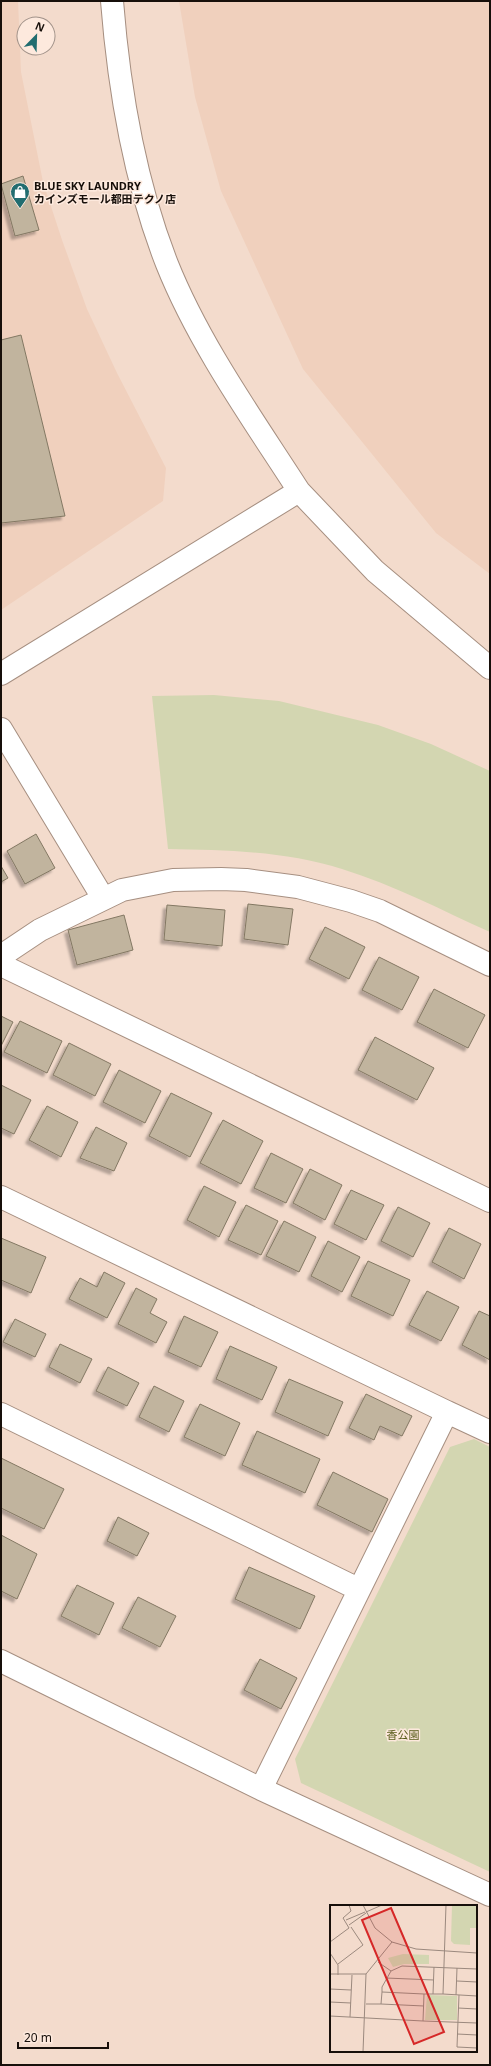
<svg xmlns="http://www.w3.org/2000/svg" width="491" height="2066" font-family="'Noto Sans','Noto Sans JP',sans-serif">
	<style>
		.built { fill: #f0d0bd }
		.green { fill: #d3d6b1 }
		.building { fill: #c1b49e; stroke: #837863; filter: url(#shadow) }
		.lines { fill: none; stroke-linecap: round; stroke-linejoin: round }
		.street-casing { stroke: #a68f81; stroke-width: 24 }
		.secondary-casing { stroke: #a68f81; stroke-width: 24 }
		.street { stroke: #fff; stroke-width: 22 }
		.secondary { stroke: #fff; stroke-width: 22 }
		.labels { text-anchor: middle; stroke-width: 3; stroke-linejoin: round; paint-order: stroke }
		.poi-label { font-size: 11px; font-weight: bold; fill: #170f0a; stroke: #fde9dd; text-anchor: start }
		.park-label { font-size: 11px; fill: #595c1b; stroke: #fde9dd }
		.inset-road { fill: none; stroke: #9b897e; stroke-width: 1 }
		.view { fill: #d62828; fill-opacity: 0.15; stroke: #d62828; stroke-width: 2 }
		.inset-edge { fill: none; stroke: #170f0a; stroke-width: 2 }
	</style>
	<defs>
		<filter id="shadow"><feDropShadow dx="-3.5" dy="3.5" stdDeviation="1" flood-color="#0004"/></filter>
	</defs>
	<rect width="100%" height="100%" fill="#f3dbcc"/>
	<path class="built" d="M 1,1 L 18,1 L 21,72 L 43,182 L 62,240 L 87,309 L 117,373 L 166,468 L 163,501 L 1,610 Z
		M 179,1 L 490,1 L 490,574 L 436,533 L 303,369 L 221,191 L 195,97 Z"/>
	<path class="green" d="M 214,695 L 279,701 L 378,725 L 431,744 L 490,771 L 490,932 C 441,910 394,885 342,869 C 286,851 226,850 168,849 L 152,696 Z
		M 474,1439 L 490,1447 L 490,1872 L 301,1783 L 295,1759 L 450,1447 Z"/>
	<path class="building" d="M 23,176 L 39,230 L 15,236 L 1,184 Z
		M 21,335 L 65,516 L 1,523 L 1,340 Z
		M 36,834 L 55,868 L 25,884 L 7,851 Z
		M 1,866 L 8,878 L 1,882 Z
		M 248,904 L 293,909 L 288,945 L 244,939 Z
		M 167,905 L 225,910 L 222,946 L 164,940 Z
		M 124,915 L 133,950 L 77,965 L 68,930 Z
		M 325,927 L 365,947 L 349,979 L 309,959 Z
		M 379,957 L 419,977 L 402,1010 L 362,990 Z
		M 434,989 L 485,1015 L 468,1048 L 417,1022 Z
		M 1,1016 L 13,1022 L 1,1046 Z
		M 20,1021 L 62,1041 L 47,1073 L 4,1052 Z
		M 375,1037 L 434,1068 L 417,1100 L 358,1070 Z
		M 69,1043 L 111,1064 L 95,1096 L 53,1075 Z
		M 119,1070 L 161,1091 L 145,1123 L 103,1102 Z
		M 1,1085 L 31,1100 L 14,1134 L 1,1128 Z
		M 171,1093 L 212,1113 L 190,1157 L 149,1136 Z
		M 47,1106 L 78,1122 L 61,1157 L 29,1140 Z
		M 223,1120 L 263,1141 L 241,1184 L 200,1163 Z
		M 96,1127 L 127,1143 L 114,1171 L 80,1158 Z
		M 271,1153 L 303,1169 L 286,1203 L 254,1188 Z
		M 310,1169 L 342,1185 L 325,1220 L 293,1203 Z
		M 204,1186 L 236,1202 L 219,1237 L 187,1220 Z
		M 351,1190 L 384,1205 L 366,1240 L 334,1224 Z
		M 246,1205 L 278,1221 L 261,1255 L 228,1240 Z
		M 398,1207 L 430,1223 L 413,1257 L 381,1241 Z
		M 284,1221 L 316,1237 L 299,1272 L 266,1256 Z
		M 449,1228 L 481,1244 L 464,1279 L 432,1262 Z
		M 1,1238 L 46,1257 L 31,1293 L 1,1280 Z
		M 328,1241 L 360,1257 L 342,1292 L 311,1276 Z
		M 368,1261 L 410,1280 L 393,1316 L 351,1296 Z
		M 104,1272 L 125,1283 L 107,1318 L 69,1299 L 80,1278 L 97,1287 Z
		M 136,1288 L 157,1299 L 150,1313 L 167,1322 L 156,1343 L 118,1324 Z
		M 427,1291 L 459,1307 L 441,1341 L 409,1325 Z
		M 479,1311 L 490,1316 L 490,1360 L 462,1345 Z
		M 184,1316 L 218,1332 L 201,1367 L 168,1352 Z
		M 15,1319 L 46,1334 L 35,1357 L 3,1342 Z
		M 60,1344 L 92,1359 L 80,1383 L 49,1367 Z
		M 230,1346 L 277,1367 L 262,1400 L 216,1379 Z
		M 108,1367 L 139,1383 L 127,1406 L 96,1391 Z
		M 289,1379 L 343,1402 L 328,1436 L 275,1412 Z
		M 154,1386 L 184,1401 L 169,1432 L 139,1417 Z
		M 366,1394 L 412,1416 L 402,1436 L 380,1426 L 374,1440 L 349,1428 Z
		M 200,1404 L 240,1423 L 225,1456 L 184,1437 Z
		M 257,1431 L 320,1459 L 305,1493 L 242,1465 Z
		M 1,1458 L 64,1489 L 44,1529 L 1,1508 Z
		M 333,1472 L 388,1499 L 372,1532 L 317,1505 Z
		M 118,1517 L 149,1533 L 137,1556 L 107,1541 Z
		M 1,1535 L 37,1554 L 17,1599 L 1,1591 Z
		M 249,1567 L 315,1596 L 300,1629 L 235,1599 Z
		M 77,1585 L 114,1603 L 99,1635 L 61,1616 Z
		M 138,1597 L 176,1616 L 160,1647 L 122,1628 Z
		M 260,1659 L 297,1678 L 281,1709 L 244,1690 Z"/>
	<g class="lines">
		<defs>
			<path id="street" d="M 1,729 L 103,898
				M 1,956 L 40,930 L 122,890 L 173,880 L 221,879 L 246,880 L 298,887 L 351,901 L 380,911 L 490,965
				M 1,965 L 490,1201
				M 1,1197 L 447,1412 L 261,1789 L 490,1895
				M 447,1412 L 490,1432
				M 1,1414 L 358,1589
				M 1,1661 L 261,1789"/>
			<path id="secondary" d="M 299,491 L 375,571 L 490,668
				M 1,674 L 299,491 C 252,418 199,344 167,264 C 134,180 119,90 112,1"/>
		</defs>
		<use href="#street" class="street-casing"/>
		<use href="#secondary" class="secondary-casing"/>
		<use href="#street" class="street"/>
		<use href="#secondary" class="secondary"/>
	</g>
	<defs>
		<symbol id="shop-pin" viewBox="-11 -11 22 30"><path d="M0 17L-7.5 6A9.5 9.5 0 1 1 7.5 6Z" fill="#216d70" stroke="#fde9dd"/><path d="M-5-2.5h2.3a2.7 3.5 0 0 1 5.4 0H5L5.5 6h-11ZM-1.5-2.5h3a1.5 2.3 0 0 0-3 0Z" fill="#fff"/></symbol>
	</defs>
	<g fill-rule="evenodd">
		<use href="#shop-pin" x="9" y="181" width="22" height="30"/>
	</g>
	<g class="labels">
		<g class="poi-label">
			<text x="34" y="190">BLUE SKY LAUNDRY<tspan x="34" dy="13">カインズモール都田テクノ店</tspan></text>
		</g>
		<g class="park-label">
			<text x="403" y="1739">香公園</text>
		</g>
	</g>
	<g transform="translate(330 1905)">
		<rect width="147" height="147" fill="#f3dbcc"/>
		<path d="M 122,0 L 147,0 L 147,23 L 140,23 L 140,40 L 124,39 L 121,36 ZM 73,49 L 99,50 L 99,59 L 74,59 L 63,62 L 58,53 ZM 97,90 L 127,91 L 127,115 L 95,115 Z" fill="#d3d6b1"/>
		<path class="inset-road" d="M 116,0 L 113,89 L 147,91M 36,7 L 52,0M 16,15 L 35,7M 19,20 L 36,8M 19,23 L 13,13 L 21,6 L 19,0M 0,37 L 19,23M 62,37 L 86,44 L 147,48M 0,48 L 8,60 L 8,70M 48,57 L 61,66M 8,59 L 33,40 L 21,22M 147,64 L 72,61 L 61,66 L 52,82 L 52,87 L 94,89 L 93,116 L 147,118M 0,69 L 36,69 L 62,37 L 45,23 L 33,0M 56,73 L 104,75M 127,76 L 147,77M 0,84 L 21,85M 52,87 L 51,99 L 94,101M 94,89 L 113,89M 103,89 L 104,62M 126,90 L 127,63M 129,90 L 127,142 L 147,143M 0,97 L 21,98M 36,99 L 51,99M 128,103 L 147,104M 0,111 L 93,116M 20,112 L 22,70M 127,129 L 147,130M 33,147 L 36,69"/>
		<path class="view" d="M 61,3 L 114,127 L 84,139 L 32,15 Z"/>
		<rect width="147" height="147" class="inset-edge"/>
	</g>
	<rect width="491" height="2066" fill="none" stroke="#170f0a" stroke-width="4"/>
	<g transform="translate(36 36) rotate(23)"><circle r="19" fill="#fde9dd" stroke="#a19289"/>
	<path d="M0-3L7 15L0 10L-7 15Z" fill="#216d70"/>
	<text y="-6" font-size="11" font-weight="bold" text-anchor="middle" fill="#170f0a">N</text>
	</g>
	<path d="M18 2042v6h90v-6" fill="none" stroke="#170f0a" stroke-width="2"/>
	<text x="24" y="2042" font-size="12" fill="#170f0a" stroke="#fde9dd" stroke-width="3" paint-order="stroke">20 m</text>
</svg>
